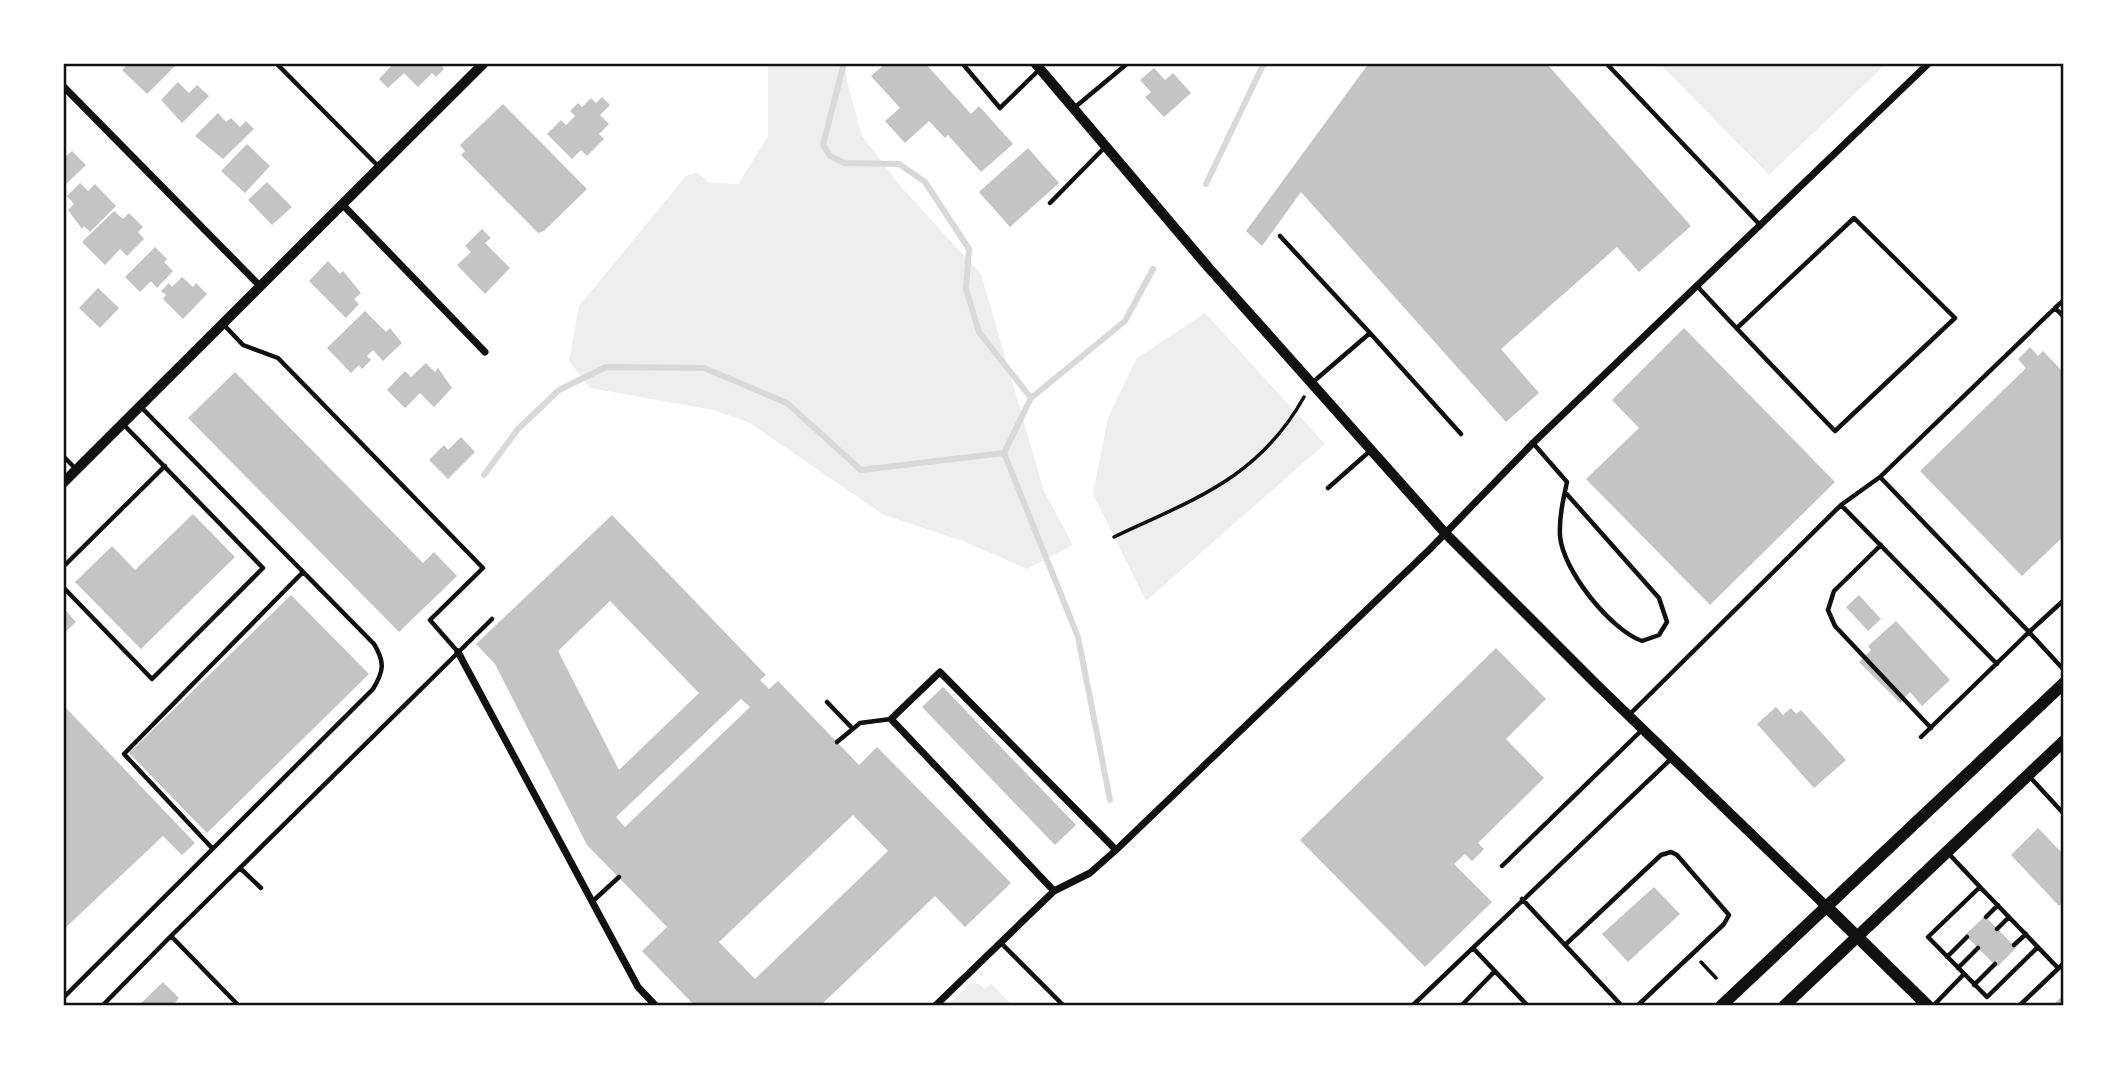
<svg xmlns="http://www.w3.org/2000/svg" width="2127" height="1069" font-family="Barlow,sans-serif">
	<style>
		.green { fill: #eee }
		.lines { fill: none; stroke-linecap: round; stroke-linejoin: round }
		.stream { stroke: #d9d9d9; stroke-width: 6 }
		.building { fill: #c4c4c4; fill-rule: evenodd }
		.path { stroke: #111; stroke-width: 3.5 }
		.service { stroke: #111; stroke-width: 4.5 }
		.minor { stroke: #111; stroke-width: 7 }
		.tertiary { stroke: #111; stroke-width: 10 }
		.secondary { stroke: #111; stroke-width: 12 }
		.neatline { fill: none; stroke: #111; stroke-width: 2.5 }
	</style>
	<rect width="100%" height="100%" fill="#fff"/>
	<path class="green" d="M 768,63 L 845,63 L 847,81 L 862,136 L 902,188 L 981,274 L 1044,491 L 1073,545 L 1027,569 L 963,541 L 884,515 L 748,422 L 713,410 L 590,388 L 569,361 L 579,306 L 686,176 L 697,172 L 710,183 L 738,184 L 768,136 Z
		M 1659,63 L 1887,63 L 1769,175 Z
		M 1205,313 L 1325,444 L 1146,601 L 1093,494 L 1108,417 L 1137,358 Z
		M 970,983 L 979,984 L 985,989 L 991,983 L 1013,1006 L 947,1006 Z"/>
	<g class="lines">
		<path class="stream" d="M 844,63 L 823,145 L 830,156 L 844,163 L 899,164 L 925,182 L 969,249 L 966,289 L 979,332 L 1031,398
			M 1206,184 L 1264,63
			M 484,475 L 518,429 L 559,390 L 606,367 L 704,368 L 787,403 L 861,470 L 1004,453
			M 1110,800 L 1078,637 L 1004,453 L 1031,398 L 1125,321 L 1153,269"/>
	</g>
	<path class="building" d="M 129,63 L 134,64 L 178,63 L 147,94 L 122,70 Z
		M 394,63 L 439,63 L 444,69 L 436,77 L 432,73 L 418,87 L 404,73 L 388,88 L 379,79 Z
		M 886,63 L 925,63 L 971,114 L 979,106 L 1013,144 L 981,172 L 948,135 L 945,138 L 929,121 L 905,143 L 885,121 L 900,108 L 871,76 Z
		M 1369,63 L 1546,63 L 1691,226 L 1639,272 L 1617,247 L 1501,349 L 1539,393 L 1506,422 L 1301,192 L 1262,246 L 1246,231 Z
		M 1154,68 L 1165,80 L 1173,73 L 1191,93 L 1164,117 L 1145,97 L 1151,92 L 1140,80 Z
		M 178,82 L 189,93 L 197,85 L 209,96 L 182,123 L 161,100 Z
		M 602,97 L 610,105 L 600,115 L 609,124 L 599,134 L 604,139 L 587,156 L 581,150 L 572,159 L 547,134 L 561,120 L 566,125 L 575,116 L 570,111 L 578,103 L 582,107 L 591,98 L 596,103 Z
		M 503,104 L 587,189 L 544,231 L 538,233 L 461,155 L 465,151 L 460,145 Z
		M 218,113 L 226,122 L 231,118 L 240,127 L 246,121 L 254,129 L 223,159 L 195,136 Z
		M 247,144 L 270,166 L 245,193 L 221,171 Z
		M 1028,148 L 1059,183 L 1010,227 L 979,192 Z
		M 72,151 L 86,165 L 63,187 L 63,153 L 66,156 Z
		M 267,182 L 292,207 L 272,225 L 248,200 Z
		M 80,183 L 88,191 L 95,184 L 116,206 L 90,232 L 84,226 L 82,229 L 68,210 L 74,204 L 67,196 Z
		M 114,211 L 123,219 L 129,213 L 143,227 L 138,232 L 144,239 L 127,256 L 120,249 L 105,265 L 82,242 Z
		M 482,229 L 491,238 L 485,243 L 510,268 L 485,294 L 457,265 L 471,252 L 465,246 Z
		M 155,247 L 167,259 L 164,262 L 173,271 L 157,288 L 151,281 L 140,292 L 125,277 Z
		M 328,261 L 340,274 L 343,271 L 361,293 L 354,299 L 359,304 L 346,318 L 309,281 Z
		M 182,277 L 193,287 L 196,283 L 207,294 L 183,319 L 163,299 L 166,295 L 161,291 L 169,283 L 172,287 Z
		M 98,288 L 119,308 L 100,328 L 79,308 Z
		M 365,311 L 386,332 L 390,328 L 402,343 L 383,361 L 373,350 L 367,356 L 371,360 L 362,369 L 359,365 L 351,373 L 327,348 Z
		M 1684,328 L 1835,482 L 1710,605 L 1586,479 L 1639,428 L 1612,400 Z
		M 2030,347 L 2038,356 L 2043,351 L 2064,373 L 2064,536 L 2022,576 L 1920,471 L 2026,368 L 2018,359 Z
		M 426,363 L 435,372 L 438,368 L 452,388 L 434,407 L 420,393 L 405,408 L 387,390 L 405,371 L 411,377 Z
		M 235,372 L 423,563 L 434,552 L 457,576 L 399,632 L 188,418 Z
		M 461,437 L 475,452 L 448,479 L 429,460 L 444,445 L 448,450 Z
		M 193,514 L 235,557 L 141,649 L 75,582 L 112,546 L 135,570 Z
		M 612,515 L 766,675 L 760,680 L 769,689 L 778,681 L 859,765 L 877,747 L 1011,883 L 965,927 L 935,896 L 820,1006 L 695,1006 L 642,951 L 667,927 L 587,845 L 495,664 L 476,644 ZM 610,601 L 699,693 L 619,770 L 558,651 ZM 741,699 L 750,707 L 625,827 L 616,817 ZM 853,815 L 888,851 L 755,979 L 719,942 Z
		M 291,595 L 369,674 L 207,833 L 129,753 Z
		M 1859,595 L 1881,619 L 1868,631 L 1846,607 Z
		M 63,607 L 76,622 L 63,634 Z
		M 1896,621 L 1950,680 L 1922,706 L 1910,692 L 1900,703 L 1859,662 L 1871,650 L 1868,646 Z
		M 1496,648 L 1546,699 L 1506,739 L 1544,778 L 1478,843 L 1484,849 L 1472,861 L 1465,854 L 1454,864 L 1492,902 L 1425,967 L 1300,840 Z
		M 943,687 L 1076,825 L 1055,845 L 922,707 Z
		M 65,707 L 195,843 L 182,855 L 163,836 L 63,930 Z
		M 1776,707 L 1783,715 L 1791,708 L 1796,714 L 1801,710 L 1846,760 L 1814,788 L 1757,724 Z
		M 2038,828 L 2064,855 L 2064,902 L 2059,906 L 2011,855 Z
		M 1654,887 L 1680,914 L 1628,962 L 1602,934 Z
		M 1985,916 L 2016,948 L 1997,967 L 1965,935 Z
		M 163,982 L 179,998 L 174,1004 L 176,1006 L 138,1006 Z
		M 2064,994 L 2064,1006 L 2052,1006 Z"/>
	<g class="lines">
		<path class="path" d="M 1114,537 C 1194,499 1258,479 1304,397
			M 1701,962 L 1716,978"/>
		<path class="service" d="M 276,63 L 379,167
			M 962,63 L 1000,108 L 1040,69
			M 1606,63 L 1761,226
			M 1074,108 L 1128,63
			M 1050,203 L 1106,146
			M 1280,236 L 1370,333
			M 1698,287 C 1743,336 1789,383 1835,431 L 1955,318 L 1854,218 L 1737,328
			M 2055,308 L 2064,300
			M 223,324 L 243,345 L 278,358 L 483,568 L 430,620 L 458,652
			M 1313,382 L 1370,333 L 1461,434
			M 1533,443 L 1567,482 C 1563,500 1559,518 1560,536 C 1563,571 1611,630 1642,641 L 1659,635 L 1667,622 L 1659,598 L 1565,492
			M 63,456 L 75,468
			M 1328,488 L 1370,451
			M 1841,505 L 1997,664
			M 1881,545 L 1834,591 L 1828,610 L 1835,626 L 1931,728
			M 63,567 L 165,466
			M 63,587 L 152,679 L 263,568 L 123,424
			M 2064,600 L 2029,632 L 2064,670
			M 827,702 L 853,729
			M 1629,715 L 1841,505 L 1880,477
			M 1921,737 L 2029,632 L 1880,477 L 2055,308 L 2064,317
			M 837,742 L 860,723 L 891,719
			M 2029,776 L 2064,814
			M 212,848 L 124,754 L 303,572
			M 1949,854 L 1980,887 L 1928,937 L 1987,997 L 2038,947
			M 1502,866 L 1642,730
			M 240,868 L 261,888
			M 1980,887 L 2058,968
			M 1522,899 L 1622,1006
			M 593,901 L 619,877
			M 1986,917 L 1998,905
			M 1997,929 L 2009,917
			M 171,936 L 492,619
			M 1001,943 L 1064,1006
			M 1565,945 L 1661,855 L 1671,852 L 1677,855 L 1729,915 L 1724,924 L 1637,1006
			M 2014,945 L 2026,934
			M 1473,948 L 1528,1006
			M 1947,957 L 1967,937
			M 1958,968 L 1978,948
			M 1974,985 L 1995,964
			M 63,998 L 373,689 C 384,671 385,662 374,644 L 141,407
			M 102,1006 L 171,936 L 239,1006
			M 1412,1006 L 1672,758
			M 1461,1006 L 1495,971
			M 1933,1006 L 1964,974
			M 2019,1006 L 2064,963"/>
		<path class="minor" d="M 63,86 L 260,286
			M 342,204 L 485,352
			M 458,652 L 638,987 L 656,1006
			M 1054,891 L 891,719 L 940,672 L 1116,850
			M 935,1006 L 1054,891 L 1090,873 L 1116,850 L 1430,549 L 1533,443 L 1929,63"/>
		<path class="tertiary" d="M 1035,63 L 1208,267 L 1445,533 L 1597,685 L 1828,908
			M 63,483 L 484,63"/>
		<path class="secondary" d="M 1828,908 L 1928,1006
			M 1721,1006 L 2064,683
			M 1784,1006 L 2064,741"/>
	</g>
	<rect width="2127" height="1069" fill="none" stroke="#ffffff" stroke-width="130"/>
	<rect x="65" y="65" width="1997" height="939" class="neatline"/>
</svg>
